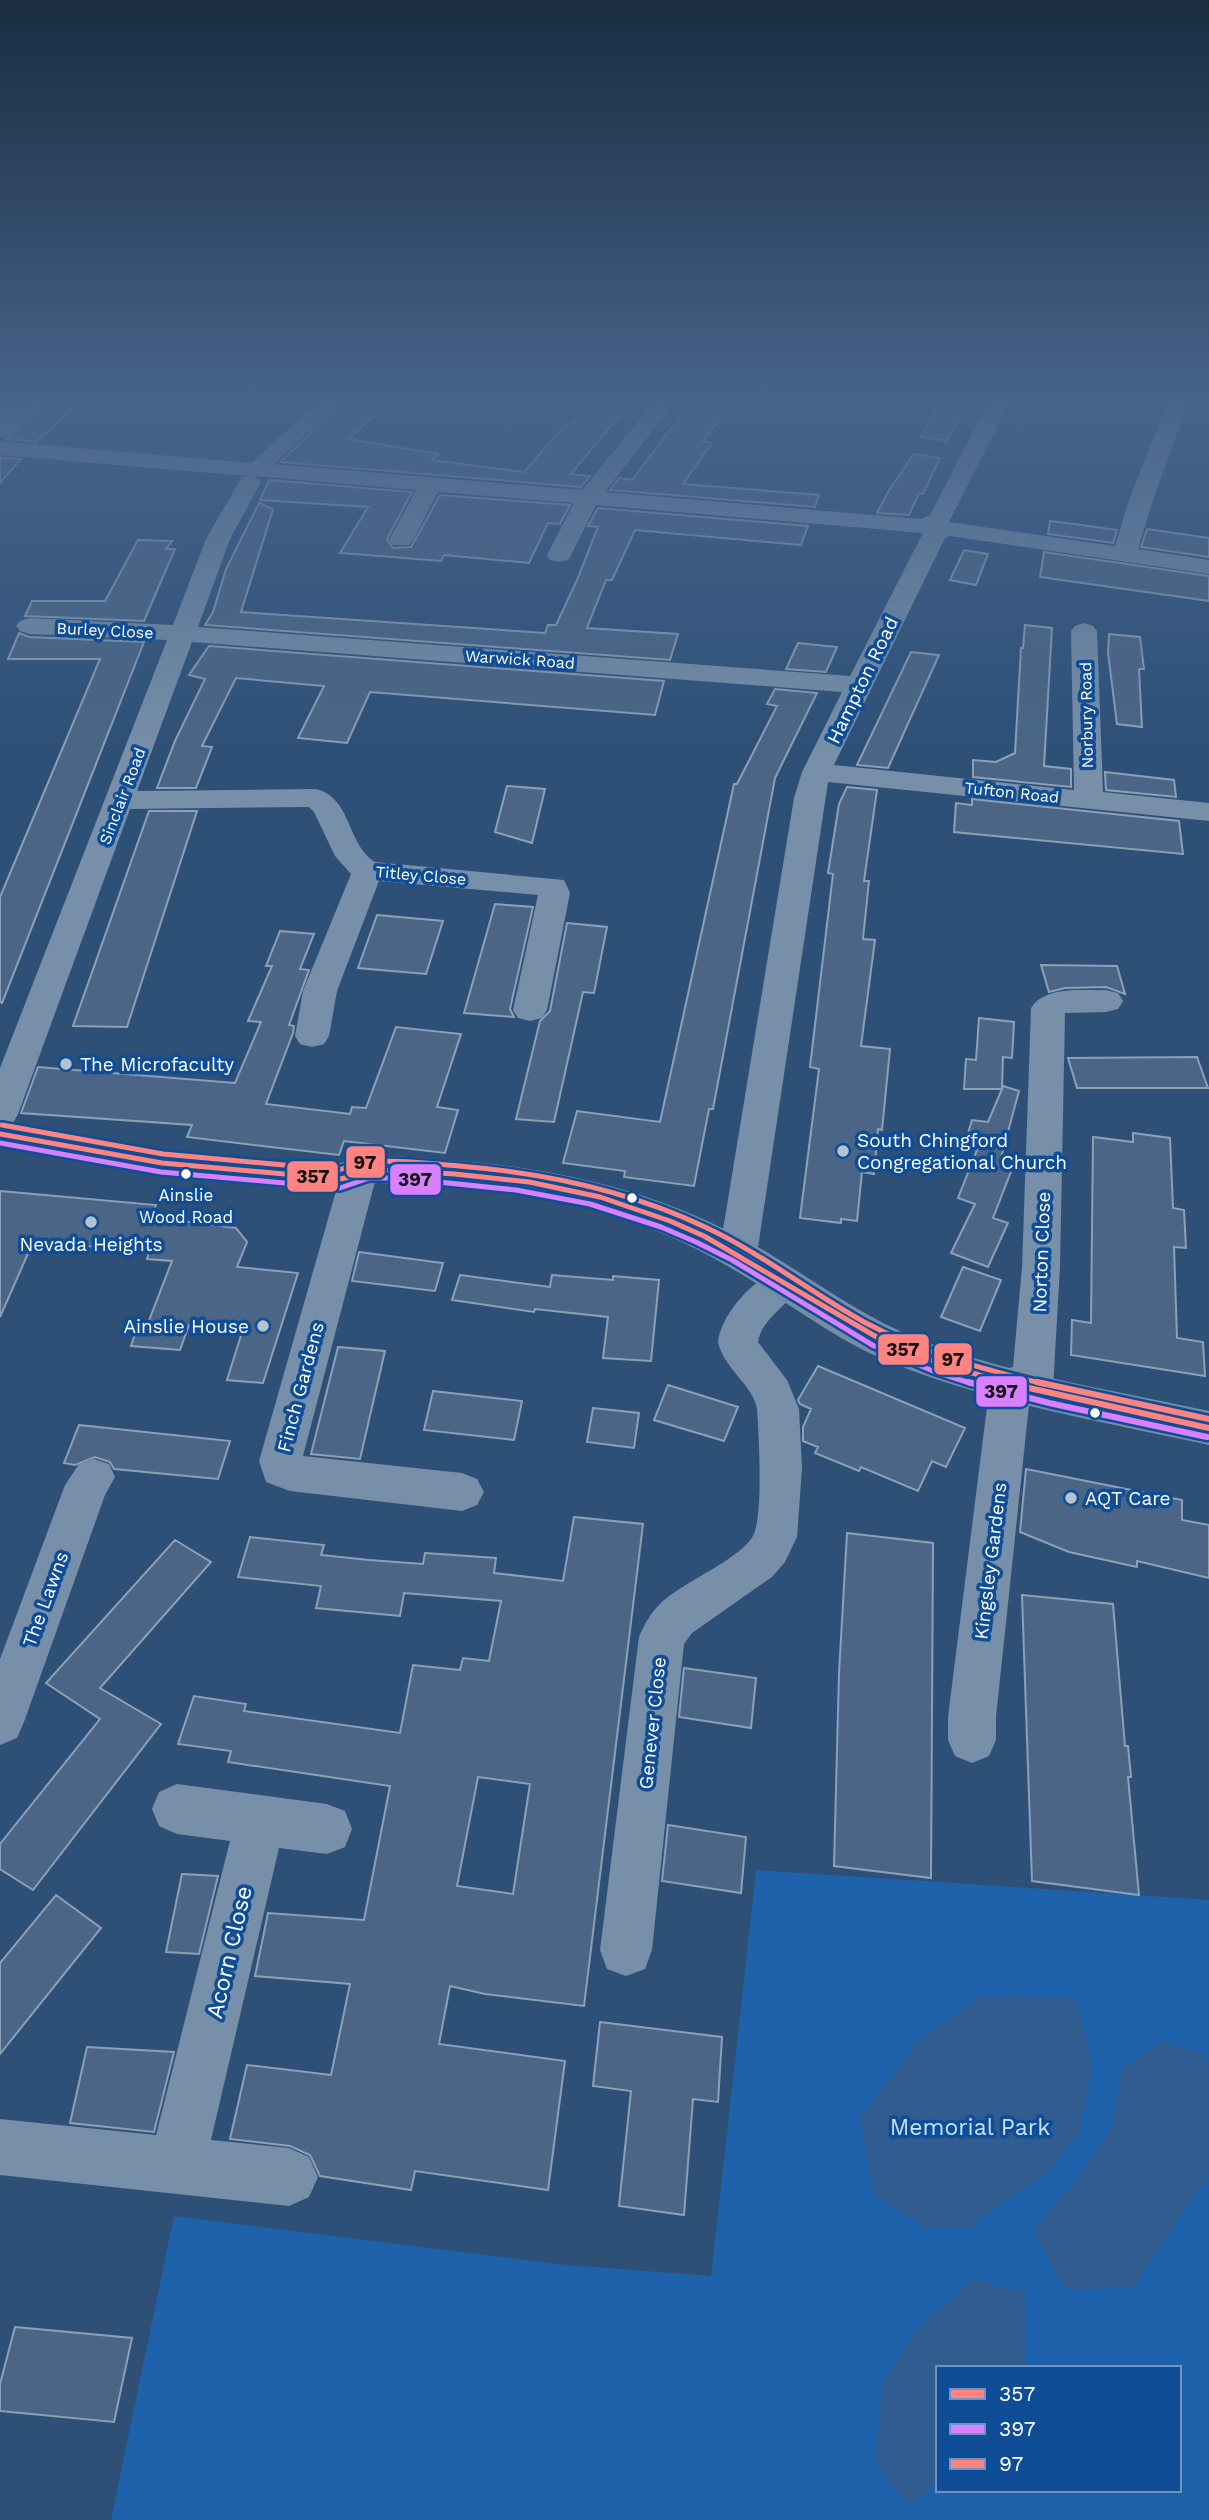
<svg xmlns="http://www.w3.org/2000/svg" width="1209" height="2520" font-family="'Work Sans',sans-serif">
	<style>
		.green { fill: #1f62ac; fill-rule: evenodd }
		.water { fill: #305c90 }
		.building { fill: #4a6585; stroke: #8ca0b7; stroke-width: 2; fill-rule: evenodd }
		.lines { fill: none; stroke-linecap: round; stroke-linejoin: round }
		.minor { fill: #778fa9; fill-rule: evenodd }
		.major { fill: #758ca7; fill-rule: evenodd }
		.bus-1-far1-casing { stroke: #0f4d96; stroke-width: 10 }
		.bus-1-casing { stroke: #0f4d96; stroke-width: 11 }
		.bus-2-far1-casing { stroke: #0f4d96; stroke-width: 10 }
		.bus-2-casing { stroke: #0f4d96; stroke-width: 11 }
		.bus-3-far1-casing { stroke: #0f4d96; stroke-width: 10 }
		.bus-3-casing { stroke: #0f4d96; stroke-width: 11 }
		.bus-1-far1 { stroke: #ff8380; stroke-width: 5 }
		.bus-1 { stroke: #ff8380; stroke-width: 6 }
		.bus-2-far1 { stroke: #d880ff; stroke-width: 5 }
		.bus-2 { stroke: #d880ff; stroke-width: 6 }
		.bus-3-far1 { stroke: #ff8380; stroke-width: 5 }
		.bus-3 { stroke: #ff8380; stroke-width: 6 }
		.poi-dot { fill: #b6c2cf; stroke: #0f4d96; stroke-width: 2.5 }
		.bus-dot { fill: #fff; stroke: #0f4d96; stroke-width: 2.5 }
		.labels { text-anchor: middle; stroke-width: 7; stroke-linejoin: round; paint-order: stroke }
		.far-street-label { font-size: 16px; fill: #fff; stroke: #0f4d96 }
		.bus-label { font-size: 17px; fill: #fff; stroke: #0f4d96 }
		.street-label { font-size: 19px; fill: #fff; stroke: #0f4d96 }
		.poi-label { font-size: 19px; fill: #fff; stroke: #0f4d96; text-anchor: start }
		.near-street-label { font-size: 23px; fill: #fff; stroke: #0f4d96 }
		.near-park-label { font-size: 23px; fill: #c6e1fe; stroke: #0f4d96 }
		.line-badge { stroke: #0f4d96; stroke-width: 2.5 }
		.pale-badge-label { font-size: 19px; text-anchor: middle; font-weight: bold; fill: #111 }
	</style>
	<rect width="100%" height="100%" fill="#2e5077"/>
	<path class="green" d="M 756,1870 L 1209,1900 L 1209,2520 L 111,2520 L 174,2216 L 567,2265 L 711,2276 ZM 938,2368 L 1179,2368 L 1179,2490 L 938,2490 Z"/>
	<path class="water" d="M 979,1996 L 1075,1997 L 1093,2067 L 1079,2132 L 1050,2170 L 970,2227 L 924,2227 L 874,2194 L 859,2119 L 919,2040 Z
		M 1161,2042 L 1203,2053 L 1209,2067 L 1209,2175 L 1134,2287 L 1066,2290 L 1033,2232 L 1089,2163 L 1112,2127 L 1122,2067 Z
		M 973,2279 L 1025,2293 L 1026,2368 L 938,2368 L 938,2482 L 908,2506 L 875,2461 L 883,2381 L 916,2330 Z"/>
	<path class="building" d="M 0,398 L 27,398 L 0,418 Z
		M 59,398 L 82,398 L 69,408 L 74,408 L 36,442 L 6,439 Z
		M 349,398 L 394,398 L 348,439 L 438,454 L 432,460 L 524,472 L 566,424 L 570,425 L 594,398 L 634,398 L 571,474 L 590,476 L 581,487 L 280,462 Z
		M 694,398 L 736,398 L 703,441 L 712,443 L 683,484 L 819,495 L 815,507 L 610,490 L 619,478 L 632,480 Z
		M 942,398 L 971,398 L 947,441 L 921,437 Z
		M 914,454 L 940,458 L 923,494 L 919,493 L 909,515 L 877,513 L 889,490 Z
		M 0,458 L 21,459 L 0,483 Z
		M 269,480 L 412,492 L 387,539 L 393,548 L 411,547 L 440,495 L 570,505 L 560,524 L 548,523 L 529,563 L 444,555 L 441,561 L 340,553 L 368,507 L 260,500 Z
		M 259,503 L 273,509 L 241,612 L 545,633 L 548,625 L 556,625 L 577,580 L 598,527 L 588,526 L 598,508 L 808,526 L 801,545 L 635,530 L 612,580 L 606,580 L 587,628 L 678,634 L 670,660 L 205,625 L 213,612 L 226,569 Z
		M 1050,521 L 1082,525 L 1117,530 L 1113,543 L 1048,534 Z
		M 1147,529 L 1209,538 L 1209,557 L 1141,547 Z
		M 138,540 L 172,541 L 166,549 L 175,549 L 144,621 L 25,616 L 32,601 L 105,601 Z
		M 964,550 L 988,554 L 976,585 L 950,580 Z
		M 1044,552 L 1209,576 L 1209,601 L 1040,577 Z
		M 1025,625 L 1052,628 L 1044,766 L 1071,769 L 1071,787 L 973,777 L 973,760 L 996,762 L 1015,753 L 1021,648 L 1023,648 Z
		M 19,633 L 29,637 L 144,642 L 2,1003 L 0,1002 L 0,897 L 100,659 L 8,659 Z
		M 1109,634 L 1140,637 L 1144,669 L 1139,669 L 1142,727 L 1117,724 L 1108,653 Z
		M 798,643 L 837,647 L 826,672 L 786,669 Z
		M 209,646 L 664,681 L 655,715 L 370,692 L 347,743 L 298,738 L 324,686 L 236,678 L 202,746 L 212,747 L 196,788 L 157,788 L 175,741 L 205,679 L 189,675 Z
		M 911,652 L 939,655 L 888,768 L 857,765 Z
		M 775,689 L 817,693 L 775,778 L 713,1109 L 709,1109 L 694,1186 L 624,1177 L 625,1171 L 563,1163 L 577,1111 L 660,1122 L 734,784 L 737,784 L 777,706 L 767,704 Z
		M 1105,772 L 1174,780 L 1176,797 L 1106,790 Z
		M 507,786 L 545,789 L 532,843 L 495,832 Z
		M 847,787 L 877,790 L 864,881 L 869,881 L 863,939 L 875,940 L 861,1046 L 890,1049 L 882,1130 L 878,1129 L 874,1174 L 862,1172 L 857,1221 L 841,1219 L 841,1223 L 800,1218 L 819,1069 L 810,1067 L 833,874 L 828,873 L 839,804 Z
		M 972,799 L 1179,821 L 1183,854 L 954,832 L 956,803 L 972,805 Z
		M 149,811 L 197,811 L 127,1027 L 73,1026 Z
		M 495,904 L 533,907 L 510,1009 L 514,1017 L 464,1013 Z
		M 377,915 L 443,921 L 426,974 L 358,968 Z
		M 567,923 L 607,927 L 594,993 L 583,992 L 554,1122 L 516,1119 L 540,1021 L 550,1011 Z
		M 280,931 L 314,934 L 300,969 L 309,970 L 289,1025 L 294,1026 L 293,1033 L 266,1104 L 350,1114 L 352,1107 L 366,1108 L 396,1027 L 461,1034 L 437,1107 L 458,1110 L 445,1153 L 344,1141 L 339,1155 L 187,1137 L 192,1125 L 21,1113 L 38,1067 L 235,1083 L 261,1022 L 248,1021 L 272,966 L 266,966 Z
		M 1041,965 L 1117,966 L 1125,994 L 1106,987 L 1065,988 L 1049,992 Z
		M 979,1018 L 1014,1022 L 1012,1058 L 1003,1057 L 1002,1088 L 1003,1086 L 1019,1091 L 999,1165 L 1012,1169 L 993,1218 L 1008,1223 L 988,1267 L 951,1253 L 975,1204 L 958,1198 L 977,1150 L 964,1147 L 972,1120 L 988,1122 L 1002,1089 L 964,1089 L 966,1059 L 976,1060 Z
		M 1197,1057 L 1208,1088 L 1077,1088 L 1068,1058 Z
		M 1133,1133 L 1170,1138 L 1173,1208 L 1184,1210 L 1186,1248 L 1174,1247 L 1177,1338 L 1203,1342 L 1205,1376 L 1071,1355 L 1072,1320 L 1091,1323 L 1093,1137 L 1133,1142 Z
		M 0,1191 L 156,1205 L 151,1217 L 236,1228 L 247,1242 L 237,1267 L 298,1273 L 263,1383 L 227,1380 L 243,1329 L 189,1325 L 180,1350 L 131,1346 L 139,1322 L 148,1323 L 172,1261 L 147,1259 L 149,1253 L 34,1240 L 0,1317 Z
		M 359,1252 L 443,1263 L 435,1291 L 352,1281 Z
		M 963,1267 L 1001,1280 L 980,1331 L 941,1317 Z
		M 460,1275 L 550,1287 L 552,1275 L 613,1280 L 613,1276 L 659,1280 L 651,1361 L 603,1358 L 608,1317 L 535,1309 L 534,1312 L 452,1300 Z
		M 338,1347 L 385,1351 L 360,1459 L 311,1454 Z
		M 818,1366 L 965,1428 L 946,1467 L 932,1461 L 918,1491 L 861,1467 L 859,1471 L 815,1453 L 818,1447 L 803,1441 L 803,1427 L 811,1409 L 800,1404 L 798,1400 Z
		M 668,1385 L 738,1407 L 724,1441 L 654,1420 Z
		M 433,1391 L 522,1401 L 514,1440 L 424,1430 Z
		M 593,1408 L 639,1413 L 634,1448 L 587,1442 Z
		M 79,1425 L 230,1441 L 218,1479 L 114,1469 L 110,1462 L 95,1457 L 75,1465 L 64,1463 Z
		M 1026,1469 L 1182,1500 L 1182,1520 L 1209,1525 L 1209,1578 L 1137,1561 L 1137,1567 L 1069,1552 L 1020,1532 Z
		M 574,1517 L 643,1524 L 584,2006 L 485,1994 L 450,1986 L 439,2044 L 565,2061 L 548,2190 L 415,2171 L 411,2190 L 320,2176 L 310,2155 L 290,2146 L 230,2139 L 247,2065 L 331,2075 L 350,1984 L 255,1976 L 268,1913 L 364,1920 L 390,1786 L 228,1762 L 231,1751 L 178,1744 L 194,1696 L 246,1704 L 244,1711 L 400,1733 L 413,1665 L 460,1670 L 463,1658 L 489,1661 L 501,1601 L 404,1593 L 400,1616 L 316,1608 L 321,1586 L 238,1577 L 250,1537 L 324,1545 L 321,1555 L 369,1560 L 423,1564 L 425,1553 L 496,1558 L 494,1573 L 563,1581 ZM 478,1777 L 530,1784 L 513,1894 L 457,1886 Z
		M 847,1533 L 933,1543 L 931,1878 L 834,1866 L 839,1673 Z
		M 175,1540 L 211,1562 L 100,1688 L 161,1724 L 33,1890 L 0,1869 L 0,1844 L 100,1719 L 46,1683 Z
		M 1022,1595 L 1113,1604 L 1125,1746 L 1128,1746 L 1131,1777 L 1128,1777 L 1139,1895 L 1032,1881 Z
		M 684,1668 L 756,1678 L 751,1728 L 679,1717 Z
		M 668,1825 L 746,1837 L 741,1893 L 662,1881 Z
		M 182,1874 L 218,1876 L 199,1954 L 166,1952 Z
		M 56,1895 L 101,1928 L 0,2054 L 0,1963 Z
		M 600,2022 L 722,2037 L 718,2102 L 693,2099 L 684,2215 L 619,2206 L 631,2091 L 593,2086 Z
		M 87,2047 L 174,2052 L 154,2132 L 70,2123 Z
		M 15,2327 L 132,2338 L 114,2422 L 0,2411 L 0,2384 Z"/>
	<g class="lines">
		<path class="minor" d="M 32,398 L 56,398 L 8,436 L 0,437 L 0,421 Z
			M 323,398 L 346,398 L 274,464 L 582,490 L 657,398 L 678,398 L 605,492 L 921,519 L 930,515 L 991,398 L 1012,398 L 949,522 L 1115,546 L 1129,500 L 1169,398 L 1190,398 L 1153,500 L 1138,549 L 1209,560 L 1209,574 L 950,536 L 945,538 L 834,765 L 1074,790 L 1071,631 L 1075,626 L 1084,623 L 1093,626 L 1097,631 L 1103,792 L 1209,803 L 1209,821 L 828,782 L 757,1254 L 752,1264 L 738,1269 L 724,1264 L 719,1254 L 794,798 L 802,772 L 842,692 L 192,642 L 137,791 L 316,789 C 352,798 347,845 375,862 L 564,880 L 570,893 L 547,1010 L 542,1018 L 530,1021 L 518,1018 L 513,1010 L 538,895 L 379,881 L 337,991 L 329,1036 L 324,1044 L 312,1047 L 300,1044 L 295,1036 L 303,991 L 351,874 L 335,856 L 314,812 L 309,807 L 130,809 L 18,1114 L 13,1123 L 0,1127 L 0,1068 L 167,640 L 29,634 L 20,631 L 16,626 L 20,621 L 29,618 L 173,625 L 206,539 L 239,482 L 242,477 L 248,476 L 0,455 L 0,441 L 251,463 ZM 254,476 L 416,490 L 389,540 L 393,545 L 409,545 L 413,540 L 438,492 L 574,503 L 547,555 L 550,560 L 559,562 L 568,560 L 571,555 L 596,505 L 923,533 L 850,676 L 198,627 L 230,539 L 261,482 Z
			M 1106,990 L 1118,993 L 1123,1001 L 1118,1009 L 1106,1012 L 1065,1013 L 1060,1267 L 1053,1389 L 1047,1401 L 1029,1405 L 996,1717 L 996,1740 L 989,1756 L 972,1763 L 955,1756 L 948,1740 L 948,1717 L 990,1383 L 997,1371 L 1013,1367 L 1022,1267 L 1031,1008 C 1046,985 1082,991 1106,990 Z
			M 360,1157 L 373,1161 L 378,1170 L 303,1456 L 462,1473 L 477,1479 L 484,1492 L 477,1505 L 462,1511 L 290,1491 L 266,1482 L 259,1461 L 342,1170 L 347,1161 Z
			M 782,1269 L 796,1273 L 801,1284 C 790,1305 761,1318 758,1342 L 787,1380 L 799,1409 L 802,1468 L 797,1537 L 785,1562 L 772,1577 L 692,1633 L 684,1644 L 652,1950 L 645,1969 L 626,1976 L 607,1969 L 600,1950 L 639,1637 C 644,1625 650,1614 659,1605 C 679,1583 743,1559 754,1534 C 763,1512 759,1435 757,1409 C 753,1385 724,1369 718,1342 C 722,1312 754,1278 782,1269 Z
			M 94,1459 L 109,1464 L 115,1477 L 105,1495 L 24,1722 L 17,1738 L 0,1745 L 0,1659 L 65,1485 L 79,1464 Z
			M 177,1784 L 327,1804 L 345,1811 L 352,1829 L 345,1847 L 327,1854 L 279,1848 L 211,2140 L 289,2148 L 309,2157 L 318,2177 L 309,2197 L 289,2206 L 0,2175 L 0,2119 L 156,2135 L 230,1841 L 177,1834 L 159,1826 L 152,1809 L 159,1792 Z"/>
		<path class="major" d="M 0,1121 L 162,1150 L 336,1165 C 371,1150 410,1158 446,1160 C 554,1167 656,1190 751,1243 C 806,1274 856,1314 916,1338 C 1009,1375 1111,1389 1209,1411 L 1209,1445 C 1101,1421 990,1403 887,1361 C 828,1336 779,1295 724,1264 C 613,1200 503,1186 378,1183 L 363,1184 L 340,1193 L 162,1176 L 0,1147 Z"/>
		<defs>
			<path id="bus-1-far1" d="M 0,1134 L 162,1163 L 340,1179 L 382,1170 L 455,1174 L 529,1182 L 600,1197 L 670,1221 L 704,1236 L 880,1339 L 939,1363 L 1009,1384"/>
			<path id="bus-1" d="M 1002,1382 L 1209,1428"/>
			<path id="bus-2-far1" d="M 0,1143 L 161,1172 L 340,1188 L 369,1178 L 399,1178 L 516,1190 L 590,1204 L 661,1227 L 696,1242 L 732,1260 L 874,1346 L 933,1371 L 973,1384"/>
			<path id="bus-2" d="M 968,1382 L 1049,1403 L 1207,1437"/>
			<path id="bus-3-far1" d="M 2,1125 L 163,1154 L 339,1170 C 378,1155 419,1163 459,1166 C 545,1173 627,1190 705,1227 C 761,1253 810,1292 864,1322 C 920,1352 982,1369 1044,1384"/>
			<path id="bus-3" d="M 1037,1382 L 1209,1419"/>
		</defs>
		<use href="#bus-1-far1" class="bus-1-far1-casing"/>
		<use href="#bus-1" class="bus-1-casing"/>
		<use href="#bus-2-far1" class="bus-2-far1-casing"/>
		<use href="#bus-2" class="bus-2-casing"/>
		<use href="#bus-3-far1" class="bus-3-far1-casing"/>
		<use href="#bus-3" class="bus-3-casing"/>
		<use href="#bus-1-far1" class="bus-1-far1"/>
		<use href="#bus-1" class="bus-1"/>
		<use href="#bus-2-far1" class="bus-2-far1"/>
		<use href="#bus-2" class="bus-2"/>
		<use href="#bus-3-far1" class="bus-3-far1"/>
		<use href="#bus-3" class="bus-3"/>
	</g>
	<linearGradient id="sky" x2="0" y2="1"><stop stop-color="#192c41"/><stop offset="0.53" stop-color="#46648a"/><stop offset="1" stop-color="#46648a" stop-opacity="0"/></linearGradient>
	<rect width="1209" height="751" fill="url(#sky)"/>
	<g class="poi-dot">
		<circle cx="66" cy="1064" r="7"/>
		<circle cx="843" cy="1151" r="7"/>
		<circle cx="91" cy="1222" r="7"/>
		<circle cx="263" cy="1326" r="7"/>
		<circle cx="1071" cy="1498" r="7"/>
	</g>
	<g class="bus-dot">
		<circle cx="186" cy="1174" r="6"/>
		<circle cx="632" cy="1198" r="6"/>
		<circle cx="1095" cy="1413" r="6"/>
	</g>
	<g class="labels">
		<g class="far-street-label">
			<text transform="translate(105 630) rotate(3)" y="6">Burley Close</text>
			<text transform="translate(520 659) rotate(4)" y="6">Warwick Road</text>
			<text transform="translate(1086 715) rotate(-91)" y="6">Norbury Road</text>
			<text transform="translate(1012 792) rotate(6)" y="6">Tufton Road</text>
			<text transform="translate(122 796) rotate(-69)" y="6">Sinclair Road</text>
			<text transform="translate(421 875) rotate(5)" y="6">Titley Close</text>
		</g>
		<g class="bus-label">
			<text x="186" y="1201">Ainslie<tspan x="186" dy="22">Wood Road</tspan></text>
		</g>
		<g class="street-label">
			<text transform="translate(862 680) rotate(-64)" y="7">Hampton Road</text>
			<text transform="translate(1041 1252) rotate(-88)" y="7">Norton Close</text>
			<text transform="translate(300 1387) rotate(-75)" y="7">Finch Gardens</text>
			<text transform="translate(990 1561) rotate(-83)" y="7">Kingsley Gardens</text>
			<text transform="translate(45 1599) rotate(-70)" y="7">The Lawns</text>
			<text transform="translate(652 1723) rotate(-84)" y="7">Genever Close</text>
		</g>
		<g class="poi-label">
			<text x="80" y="1071">The Microfaculty</text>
			<text x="857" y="1147">South Chingford<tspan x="857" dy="22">Congregational Church</tspan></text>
			<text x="91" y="1251" text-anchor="middle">Nevada Heights</text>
			<text x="249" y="1333" text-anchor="end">Ainslie House</text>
			<text x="1085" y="1505">AQT Care</text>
		</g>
		<g class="near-street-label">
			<text transform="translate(229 1952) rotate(-77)" y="8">Acorn Close</text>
		</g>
		<g class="near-park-label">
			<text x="970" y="2135">Memorial Park</text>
		</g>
	</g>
	<g class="line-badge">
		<rect x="345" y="1145" width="41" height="34" rx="7" fill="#ff8380"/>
		<rect x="286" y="1160" width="53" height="33" rx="7" fill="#ff8380"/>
		<rect x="389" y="1163" width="53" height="33" rx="7" fill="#d880ff"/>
		<rect x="877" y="1333" width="53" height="33" rx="7" fill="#ff8380"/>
		<rect x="933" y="1342" width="40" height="34" rx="7" fill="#ff8380"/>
		<rect x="975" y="1375" width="53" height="33" rx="7" fill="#d880ff"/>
	</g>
	<g class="pale-badge-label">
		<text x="365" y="1169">97</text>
		<text x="313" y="1183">357</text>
		<text x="415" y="1186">397</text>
		<text x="903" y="1356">357</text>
		<text x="953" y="1366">97</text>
		<text x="1001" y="1398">397</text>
	</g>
	<rect x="936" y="2366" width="245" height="126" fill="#0f4d96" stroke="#6f94c0" stroke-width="2"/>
	<rect x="950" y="2389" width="35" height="10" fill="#ff8380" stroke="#6f94c0" stroke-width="2"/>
	<text x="999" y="2401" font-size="21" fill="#ffffff">357</text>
	<rect x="950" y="2424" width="35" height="10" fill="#d880ff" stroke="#6f94c0" stroke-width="2"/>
	<text x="999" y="2436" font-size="21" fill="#ffffff">397</text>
	<rect x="950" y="2459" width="35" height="10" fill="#ff8380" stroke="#6f94c0" stroke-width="2"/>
	<text x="999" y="2471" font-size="21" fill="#ffffff">97</text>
</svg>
